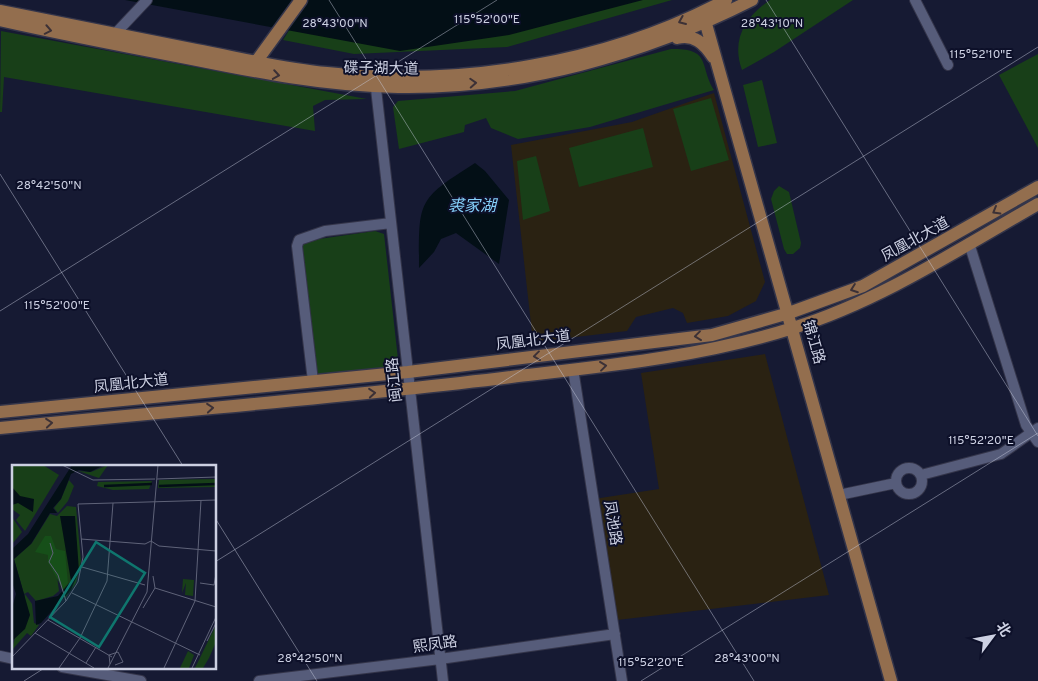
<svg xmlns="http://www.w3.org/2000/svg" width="1038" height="681" font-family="Overpass,'Noto Sans SC',sans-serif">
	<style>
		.education { fill: #2a2212 }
		.green { fill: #183f18 }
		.water { fill: #030f16 }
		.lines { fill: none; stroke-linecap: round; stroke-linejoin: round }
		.minor-casing { stroke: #34354a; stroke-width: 12 }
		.major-casing { stroke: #34354a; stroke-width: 15 }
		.minor { stroke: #565c7a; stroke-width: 10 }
		.major { stroke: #936e4e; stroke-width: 12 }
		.oneway { stroke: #3c3136 }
		.ticks { fill: none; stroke: #ccd0e2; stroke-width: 1; stroke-opacity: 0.45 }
		.labels { text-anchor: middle; stroke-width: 4; stroke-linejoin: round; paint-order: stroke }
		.street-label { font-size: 15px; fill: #ccd0e2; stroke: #0d1029 }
		.water-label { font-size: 16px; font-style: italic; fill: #86d1fb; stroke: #0d1029 }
		.inset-river { fill: none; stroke: #030f16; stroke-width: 2.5 }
		.inset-road { fill: none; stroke: #5f6379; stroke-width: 1 }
		.view { fill: #0f766e; fill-opacity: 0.15; stroke: #0f766e; stroke-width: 2.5 }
		.inset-edge { fill: none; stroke: #ccd0e2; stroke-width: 2.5 }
		.ticks-label { font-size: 12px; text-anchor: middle; fill: #ccd0e2; stroke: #0d1029; stroke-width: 4; stroke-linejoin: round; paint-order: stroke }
	</style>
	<rect width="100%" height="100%" fill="#161a33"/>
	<path class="education" d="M 714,93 L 765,282 L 756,301 L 728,316 L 687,323 L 683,313 L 673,308 L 636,317 L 627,331 L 533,342 L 511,145 L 632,122 Z
		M 765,354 L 829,595 L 617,620 L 594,499 L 659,489 L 641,373 Z"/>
	<path class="green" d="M 308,0 L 672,0 L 507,47 L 354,54 L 283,40 Z
		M 770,0 L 853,0 L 774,52 L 742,70 C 731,40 745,17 770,0 Z
		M 1,31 L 367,99 L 325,100 L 313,106 L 315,131 L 4,77 L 2,112 L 0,112 Z
		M 671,49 C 712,48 699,66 714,90 L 590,127 L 518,139 L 491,128 L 486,118 L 465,125 L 464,132 L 399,149 L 393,107 L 398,101 L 515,91 Z
		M 1038,54 L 1038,148 L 999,75 Z
		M 762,80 L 777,143 L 758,147 L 743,85 Z
		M 711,98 L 729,160 L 691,171 L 673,109 Z
		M 643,128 L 653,167 L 579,187 L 569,148 Z
		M 536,156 L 550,211 L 523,220 L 517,161 Z
		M 779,186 L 789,192 L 801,243 L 800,248 L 793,254 L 787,254 L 784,249 L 771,199 L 774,191 Z
		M 375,231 L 384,234 L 399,368 L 316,376 L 301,250 L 303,244 L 312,240 Z"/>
	<path class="water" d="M 125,0 L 643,0 L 509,35 L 400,51 Z
		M 475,163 L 485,171 L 509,200 L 499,264 L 456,233 L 441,239 L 434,252 L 419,268 C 419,200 417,200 475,163 Z"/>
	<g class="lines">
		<defs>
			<path id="minor" d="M 915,0 L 948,65
				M 115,34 L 147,0
				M 375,80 L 443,681
				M 969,243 L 1026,425 L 1038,442
				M 573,369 L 622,681
				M 313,381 L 297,246 L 299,240 L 325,231 L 391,223
				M896 481a13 13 0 1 1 26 0a13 13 0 1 1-26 0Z
				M 921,475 L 1001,454 L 1038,428
				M 839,495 L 896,483
				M 0,656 L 14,659
				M 62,667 L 141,681
				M 259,681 L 440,659 L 615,634"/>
			<path id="major" d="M 0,11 C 65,24 131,37 196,50 C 239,58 283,69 327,73 C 461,87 606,64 726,0
				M 704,17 L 891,681
				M 0,20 C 62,34 124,46 187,58 C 256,72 326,86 398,87 C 521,89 643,55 752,0
				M 677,38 C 694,34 704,43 713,57
				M 256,62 L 301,0
				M 0,412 L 408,372 L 712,335 L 789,313 L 863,286 L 1038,187
				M 0,428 C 170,411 341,398 511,377 C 605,366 701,357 793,328 C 880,301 959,249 1038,204"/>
		</defs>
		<use href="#minor" class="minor-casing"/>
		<use href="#major" class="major-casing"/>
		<use href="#minor" class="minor"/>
		<use href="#major" class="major"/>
	</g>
	<defs><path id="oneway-chevron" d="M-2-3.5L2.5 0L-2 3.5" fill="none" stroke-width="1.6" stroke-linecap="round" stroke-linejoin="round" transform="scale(1.25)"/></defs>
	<g class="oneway">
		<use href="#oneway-chevron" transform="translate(682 21) rotate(157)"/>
		<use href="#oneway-chevron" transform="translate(48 30) rotate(11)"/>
		<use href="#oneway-chevron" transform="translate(276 75) rotate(9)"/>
		<use href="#oneway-chevron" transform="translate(473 83) rotate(-3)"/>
		<use href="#oneway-chevron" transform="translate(996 211) rotate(150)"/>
		<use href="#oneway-chevron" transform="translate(854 289) rotate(160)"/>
		<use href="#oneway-chevron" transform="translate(698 336) rotate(173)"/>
		<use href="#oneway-chevron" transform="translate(537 356) rotate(173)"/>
		<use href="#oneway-chevron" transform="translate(603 366) rotate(-7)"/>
		<use href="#oneway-chevron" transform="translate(372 393) rotate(-5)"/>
		<use href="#oneway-chevron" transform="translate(210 408) rotate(-5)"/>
		<use href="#oneway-chevron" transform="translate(49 423) rotate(-5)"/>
	</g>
	<path class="ticks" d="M 329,0 L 754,681M 766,0 L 1038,436M 0,174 L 183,466M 0,311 L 497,0M 215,518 L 317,681M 215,562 L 1038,47M 24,681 L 46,667M 641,681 L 1038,433"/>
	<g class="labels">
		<g class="street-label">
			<text transform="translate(381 68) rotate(1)" y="5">碟子湖大道</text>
			<text transform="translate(915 239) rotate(-29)" y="5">凤凰北大道</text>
			<text transform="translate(533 340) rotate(-7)" y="5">凤凰北大道</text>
			<text transform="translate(814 342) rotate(74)" y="5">锦江路</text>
			<text transform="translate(394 380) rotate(-96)" y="5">闽江路</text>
			<text transform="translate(131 383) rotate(-6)" y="5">凤凰北大道</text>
			<text transform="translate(613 523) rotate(81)" y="5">凤池路</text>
			<text transform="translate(435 644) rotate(-8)" y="5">熙凤路</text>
		</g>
		<g class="water-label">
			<text x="472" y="211">裘家湖</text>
		</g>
	</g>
	<g transform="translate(12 465)">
		<rect width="204" height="204" fill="#161a33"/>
		<path d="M 0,0 L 31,0 L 47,10 L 13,66 L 4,55 L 8,50 L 0,44 ZM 96,0 L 87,13 L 66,6 L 79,7 ZM 204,14 L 204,22 L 146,23 L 147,15 ZM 57,15 L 62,21 L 56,36 L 46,48 L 42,43 L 49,34 ZM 140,16 L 137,24 L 101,25 L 85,21 L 86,17 ZM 55,41 L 64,42 L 69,96 L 64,118 L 53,133 L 45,111 L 47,126 L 41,131 L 24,136 L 16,127 L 12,129 L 2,94 L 20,78 L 38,49 L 45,51 ZM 0,52 L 10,67 L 0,79 ZM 171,114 L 182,115 L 181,131 L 173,130 L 174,118 L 170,128 ZM 13,129 L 20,139 L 22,158 L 27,160 L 19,171 L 15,168 L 0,185 ZM 204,160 L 204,177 L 197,193 L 191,203 L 183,203 ZM 176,186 L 182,190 L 177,203 L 168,203 Z" fill="#183f18"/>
		<path d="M 33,71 L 39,71 L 44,84 L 53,86 L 56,118 L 51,124 L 36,97 L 36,90 L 23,87 Z" fill="#164f19"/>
		<path d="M 60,0 L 92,0 L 78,7 L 67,5 L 59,9 L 49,34 L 41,43 L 45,48 L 38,48 L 19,79 L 2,94 L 18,150 L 13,164 L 0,176 L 0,143 L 4,129 L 0,117 L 0,84 L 16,69 ZM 0,22 L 8,31 L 22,34 L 21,47 L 6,38 L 0,40 ZM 48,51 L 63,51 L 67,106 L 59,125 L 29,158 L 24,160 L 23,136 L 46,131 L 59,116 Z" fill="#030f16"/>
		<path class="inset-river" d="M 92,21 L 140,19M 147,21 L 204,19"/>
		<path class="inset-road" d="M 50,0 L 81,15 L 143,14M 145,14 L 204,12M 69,74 L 133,79M 38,78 L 41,88 L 37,97 L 46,110 L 54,136M 133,79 L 139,76 L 147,81M 147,81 L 204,86M 70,102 L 133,120M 188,118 L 202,120 L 204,109M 143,123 L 204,142M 60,128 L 188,190M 131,143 L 143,123 L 141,111M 36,155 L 100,192M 23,168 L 82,203M 195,176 L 204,158M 0,192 L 54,136 L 66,117 L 71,92 L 66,39 L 204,35M 74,198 L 84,182M 98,199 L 97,190 L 106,187 L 111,197 L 103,200M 47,203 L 68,173 L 95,116 L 101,38M 96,203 L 135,127 L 146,0M 152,203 L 183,136 L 189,35M 180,203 L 204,152"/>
		<path class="view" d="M 84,77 L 133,108 L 87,182 L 38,152 Z"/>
		<rect width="204" height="204" class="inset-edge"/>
	</g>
	<g class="ticks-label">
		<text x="487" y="23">115°52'00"E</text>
		<text x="335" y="27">28°43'00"N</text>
		<text x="772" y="27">28°43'10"N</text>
		<text x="981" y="58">115°52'10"E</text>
		<text x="49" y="189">28°42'50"N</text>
		<text x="57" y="309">115°52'00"E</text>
		<text x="981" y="444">115°52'20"E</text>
		<text x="310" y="662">28°42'50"N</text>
		<text x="747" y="662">28°43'00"N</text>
		<text x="651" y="666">115°52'20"E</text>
	</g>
	<g transform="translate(993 636) rotate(58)" stroke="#0d1029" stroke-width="4" paint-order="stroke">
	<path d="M0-4L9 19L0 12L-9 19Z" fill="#ccd0e2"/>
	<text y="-8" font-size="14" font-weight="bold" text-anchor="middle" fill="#ccd0e2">北</text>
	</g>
</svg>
